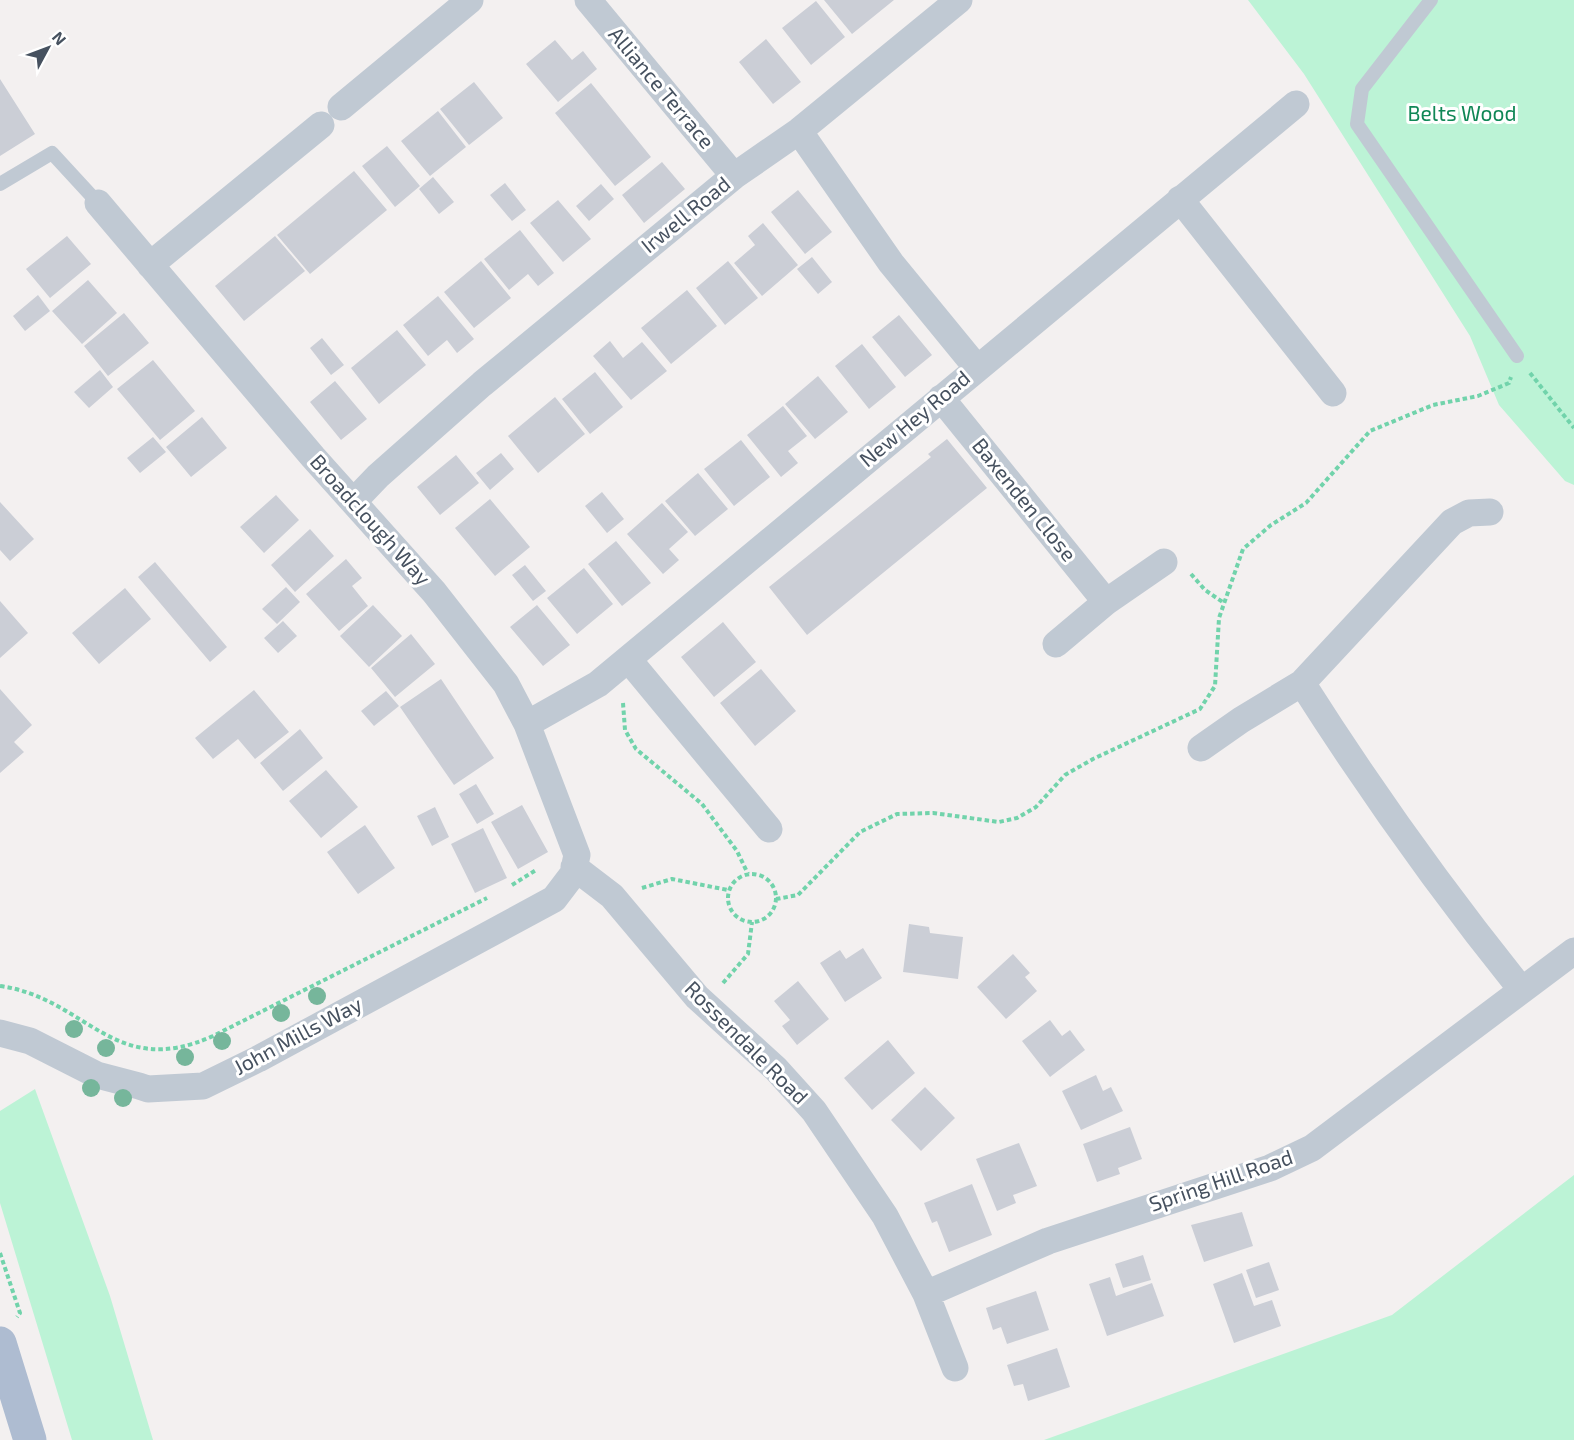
<svg xmlns="http://www.w3.org/2000/svg" width="1574" height="1440" font-family="'Exo 2',sans-serif">
	<style>
		.green { fill: #bcf3d6 }
		.building { fill: #cbced6 }
		.lines { fill: none; stroke-linecap: round; stroke-linejoin: round }
		.path { stroke: #71d3ab; stroke-width: 4; stroke-dasharray: 4.5 3; stroke-linecap: butt }
		.lane { stroke: #c0c9d3; stroke-width: 14 }
		.street { stroke: #c0c9d3; stroke-width: 27 }
		.primary { stroke: #aebcd1; stroke-width: 33 }
		.tree { fill: #76b69b }
		.labels { text-anchor: middle; stroke-width: 6; stroke-linejoin: round; paint-order: stroke }
		.street-label { font-size: 21px; fill: #46515f; stroke: #fff }
		.park-label { font-size: 21px; fill: #108756; stroke: #fff }
	</style>
	<rect width="100%" height="100%" fill="#f3f0f0"/>
	<path class="green" d="M 1248,0 L 1574,0 L 1574,485 L 1565,481 L 1499,405 L 1470,336 L 1304,74 Z
		M 35,1089 L 110,1296 L 153,1440 L 72,1440 L 0,1203 L 0,1111 Z
		M 1574,1175 L 1574,1440 L 1044,1440 L 1392,1315 Z"/>
	<path class="building" d="M 824,0 L 894,0 L 852,34 Z
		M 816,1 L 845,37 L 811,65 L 782,28 Z
		M 766,39 L 801,82 L 773,104 L 739,62 Z
		M 555,40 L 572,60 L 583,51 L 597,69 L 558,102 L 526,64 Z
		M 0,79 L 35,134 L 0,156 Z
		M 474,82 L 503,118 L 469,145 L 440,109 Z
		M 591,83 L 651,157 L 615,186 L 555,113 Z
		M 438,111 L 466,147 L 430,176 L 401,141 Z
		M 387,146 L 420,186 L 395,207 L 362,166 Z
		M 662,162 L 685,189 L 644,223 L 622,195 Z
		M 354,171 L 387,210 L 310,274 L 277,235 Z
		M 433,177 L 454,202 L 439,214 L 419,189 Z
		M 505,183 L 526,210 L 512,221 L 490,195 Z
		M 601,184 L 614,199 L 589,221 L 576,206 Z
		M 798,190 L 832,232 L 805,254 L 771,212 Z
		M 558,200 L 591,239 L 563,262 L 530,223 Z
		M 763,223 L 798,265 L 762,296 L 734,263 L 755,245 L 748,236 Z
		M 520,230 L 554,273 L 538,286 L 528,274 L 509,290 L 484,259 Z
		M 67,236 L 91,264 L 50,298 L 26,269 Z
		M 275,236 L 305,271 L 244,321 L 215,286 Z
		M 812,257 L 832,282 L 818,294 L 797,269 Z
		M 481,261 L 511,298 L 474,328 L 444,292 Z
		M 728,261 L 758,298 L 725,325 L 696,288 Z
		M 88,280 L 117,313 L 82,344 L 52,311 Z
		M 687,290 L 717,326 L 671,364 L 641,328 Z
		M 38,295 L 50,311 L 25,331 L 13,316 Z
		M 438,296 L 474,339 L 457,353 L 447,340 L 428,356 L 403,325 Z
		M 124,313 L 149,343 L 108,376 L 84,346 Z
		M 899,315 L 932,355 L 905,377 L 872,337 Z
		M 397,330 L 426,365 L 379,404 L 351,368 Z
		M 322,338 L 344,365 L 331,375 L 310,348 Z
		M 610,341 L 623,358 L 642,342 L 667,371 L 631,400 L 593,356 Z
		M 862,344 L 896,387 L 869,409 L 835,366 Z
		M 153,360 L 195,411 L 160,440 L 117,389 Z
		M 100,370 L 113,387 L 89,408 L 74,392 Z
		M 595,372 L 623,407 L 590,434 L 562,399 Z
		M 818,376 L 848,412 L 815,439 L 785,404 Z
		M 335,381 L 367,419 L 341,440 L 310,402 Z
		M 555,397 L 585,434 L 538,473 L 508,436 Z
		M 783,406 L 807,436 L 788,451 L 798,463 L 781,477 L 747,435 Z
		M 202,417 L 227,448 L 191,477 L 166,447 Z
		M 153,437 L 166,452 L 140,473 L 127,458 Z
		M 947,439 L 987,488 L 807,635 L 769,587 L 931,457 L 928,454 Z
		M 741,440 L 770,477 L 734,506 L 704,469 Z
		M 501,453 L 514,469 L 490,490 L 476,473 Z
		M 456,455 L 479,483 L 440,515 L 417,487 Z
		M 698,473 L 728,509 L 695,536 L 665,501 Z
		M 602,492 L 624,519 L 607,533 L 585,506 Z
		M 276,495 L 299,520 L 264,553 L 240,527 Z
		M 490,499 L 530,547 L 495,576 L 455,528 Z
		M 0,502 L 34,539 L 10,561 L 0,550 Z
		M 662,503 L 688,532 L 669,549 L 679,560 L 663,574 L 627,534 Z
		M 310,529 L 334,556 L 295,592 L 271,565 Z
		M 616,541 L 651,583 L 622,606 L 588,564 Z
		M 346,559 L 362,578 L 352,586 L 368,606 L 339,631 L 306,594 Z
		M 155,562 L 227,647 L 210,662 L 138,577 Z
		M 525,565 L 546,591 L 533,601 L 512,575 Z
		M 584,568 L 613,604 L 577,634 L 547,598 Z
		M 286,587 L 300,602 L 277,624 L 262,609 Z
		M 125,588 L 151,619 L 99,664 L 72,633 Z
		M 0,601 L 28,633 L 0,658 Z
		M 373,605 L 402,636 L 369,667 L 340,636 Z
		M 537,605 L 570,645 L 543,666 L 510,627 Z
		M 283,621 L 297,636 L 278,653 L 264,638 Z
		M 723,622 L 756,662 L 714,697 L 681,657 Z
		M 411,634 L 435,664 L 395,697 L 371,668 Z
		M 761,669 L 796,711 L 755,746 L 720,703 Z
		M 441,679 L 494,758 L 454,785 L 400,707 Z
		M 0,689 L 32,725 L 14,742 L 24,752 L 0,773 Z
		M 254,690 L 289,732 L 255,759 L 238,739 L 213,759 L 195,738 Z
		M 386,691 L 399,706 L 374,726 L 361,711 Z
		M 300,729 L 323,758 L 283,791 L 260,763 Z
		M 326,770 L 358,807 L 321,838 L 289,801 Z
		M 476,784 L 494,814 L 477,824 L 459,794 Z
		M 522,805 L 548,852 L 518,869 L 491,822 Z
		M 435,807 L 449,837 L 432,846 L 417,816 Z
		M 365,825 L 395,868 L 358,894 L 327,852 Z
		M 483,828 L 507,878 L 475,893 L 451,844 Z
		M 909,924 L 929,927 L 930,933 L 963,937 L 958,979 L 903,972 Z
		M 863,948 L 882,978 L 845,1002 L 820,963 L 840,950 L 846,959 Z
		M 1013,954 L 1030,973 L 1025,977 L 1037,991 L 1006,1019 L 977,987 Z
		M 798,981 L 829,1019 L 797,1045 L 782,1026 L 790,1020 L 774,1001 Z
		M 1050,1020 L 1062,1036 L 1070,1030 L 1085,1050 L 1050,1077 L 1022,1041 Z
		M 888,1040 L 915,1073 L 872,1110 L 844,1078 Z
		M 1096,1075 L 1103,1091 L 1111,1087 L 1123,1111 L 1081,1130 L 1062,1091 Z
		M 925,1087 L 955,1118 L 921,1151 L 891,1120 Z
		M 1130,1127 L 1142,1159 L 1118,1168 L 1120,1174 L 1097,1182 L 1083,1144 Z
		M 1019,1143 L 1037,1186 L 1013,1195 L 1016,1203 L 997,1211 L 976,1159 Z
		M 972,1184 L 992,1235 L 949,1252 L 937,1221 L 932,1223 L 924,1203 Z
		M 1242,1212 L 1253,1246 L 1204,1262 L 1191,1225 Z
		M 1143,1255 L 1151,1280 L 1123,1288 L 1115,1264 Z
		M 1269,1262 L 1279,1290 L 1256,1298 L 1246,1270 Z
		M 1242,1273 L 1254,1306 L 1272,1300 L 1281,1326 L 1234,1343 L 1213,1284 Z
		M 1110,1277 L 1116,1296 L 1152,1283 L 1164,1316 L 1107,1336 L 1089,1284 Z
		M 1036,1291 L 1049,1330 L 1007,1344 L 1001,1327 L 993,1330 L 986,1308 Z
		M 1057,1348 L 1070,1387 L 1028,1401 L 1023,1384 L 1014,1386 L 1007,1365 Z"/>
	<g class="lines">
		<path class="path" d="M 1530,373 L 1574,428
			M 1191,574 L 1205,590 L 1224,603
			M 623,703 L 625,730 L 636,749 L 702,804 L 737,851 L 748,874
			M728 898a24 24 0 1 1 48 0a24 24 0 1 1-48 0Z
			M 512,885 L 536,870
			M 642,888 L 672,879 L 728,890
			M 776,899 L 798,895 L 860,832 L 897,814 L 933,813 L 999,822 L 1017,818 L 1036,807 L 1065,775 L 1093,759 L 1200,709 L 1215,686 L 1219,618 L 1243,549 L 1271,525 L 1306,503 L 1370,431 L 1433,405 L 1478,396 L 1509,383 L 1511,377
			M 723,983 L 748,954 L 752,922
			M 0,986 C 87,998 113,1081 213,1036 L 487,898
			M 0,1253 L 20,1313 L 17,1317"/>
		<path class="lane" d="M 1431,0 L 1362,89 L 1357,124 L 1517,356
			M 0,184 L 52,153 L 98,203"/>
		<path class="street" d="M 588,0 L 734,176
			M 341,107 L 470,0
			M 799,131 L 891,263 L 977,368
			M 1180,199 L 1333,393
			M 150,265 L 321,125
			M 941,398 L 1106,602
			M 354,501 L 378,476 L 482,384 L 734,176 L 799,131 L 959,0
			M 1056,644 L 1106,602 L 1164,562
			M 628,659 L 769,829
			M 1302,683 C 1370,790 1442,891 1521,989
			M 527,724 L 598,684 L 1296,104
			M 1201,748 L 1241,720 L 1302,683 L 1452,522 L 1469,513 L 1490,512
			M 574,867 L 612,896 L 697,997 L 776,1069 L 814,1111 L 885,1216 L 926,1294 L 955,1368
			M 0,1033 L 30,1041 L 97,1075 L 139,1086 L 148,1089 L 203,1086 L 258,1059 L 554,899 L 573,874 L 577,855 L 527,724 L 506,684 L 434,592 L 313,457 L 98,203
			M 926,1294 L 1048,1241 L 1270,1168 L 1312,1148 L 1574,951"/>
		<path class="primary" d="M 0,1343 L 30,1440"/>
	</g>
	<g class="tree">
		<circle cx="317" cy="996" r="9"/>
		<circle cx="281" cy="1013" r="9"/>
		<circle cx="74" cy="1029" r="9"/>
		<circle cx="222" cy="1041" r="9"/>
		<circle cx="106" cy="1048" r="9"/>
		<circle cx="185" cy="1057" r="9"/>
		<circle cx="91" cy="1088" r="9"/>
		<circle cx="123" cy="1098" r="9"/>
	</g>
	<g class="labels">
		<g class="street-label">
			<text transform="translate(661 88) rotate(50)" y="7">Alliance Terrace</text>
			<text transform="translate(686 215) rotate(-39)" y="7">Irwell Road</text>
			<text transform="translate(915 419) rotate(-40)" y="7">New Hey Road</text>
			<text transform="translate(1024 500) rotate(51)" y="7">Baxenden Close</text>
			<text transform="translate(370 520) rotate(48)" y="7">Broadclough Way</text>
			<text transform="translate(298 1036) rotate(-28)" y="7">John Mills Way</text>
			<text transform="translate(746 1043) rotate(45)" y="7">Rossendale Road</text>
			<text transform="translate(1221 1181) rotate(-19)" y="7">Spring Hill Road</text>
		</g>
		<g class="park-label">
			<text x="1462" y="121">Belts Wood</text>
		</g>
	</g>
	<g transform="translate(48 48) rotate(49)" stroke="#ffffff" stroke-width="4.5" paint-order="stroke">
	<path d="M0-4.5L10 22L0 15L-10 22Z" fill="#46515f"/>
	<text y="-9" font-size="16" font-weight="bold" text-anchor="middle" fill="#46515f">N</text>
	</g>
</svg>
